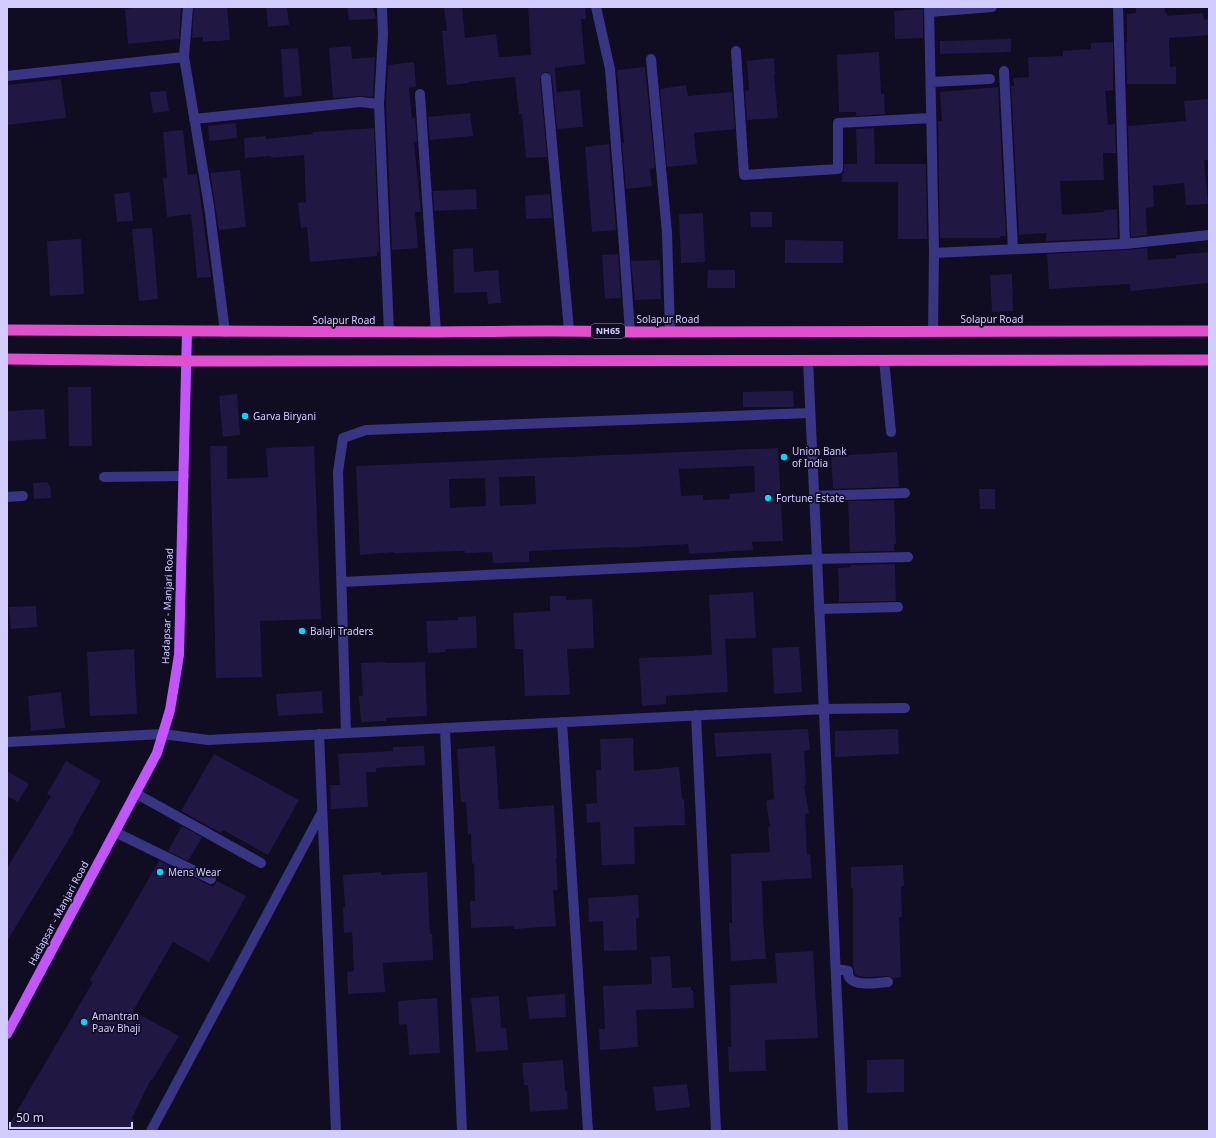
<svg xmlns="http://www.w3.org/2000/svg" width="1216" height="1138" font-family="'Noto Sans',sans-serif">
	<style>
		.building { fill: #211743; fill-rule: evenodd }
		.lines { fill: none; stroke-linecap: round; stroke-linejoin: round }
		.minor { stroke: #393583; stroke-width: 10 }
		.primary { stroke: #c354ff; stroke-width: 10 }
		.trunk { stroke: #e14ece; stroke-width: 11 }
		.poi-dot { fill: #00d9f8; stroke: #100c22; stroke-width: 1.5 }
		.labels { text-anchor: middle; stroke-width: 3.5; stroke-linejoin: round; paint-order: stroke }
		.shield { fill: #100c22; stroke: #9893bd; stroke-width: 1 }
		.shield-label { font-size: 9px; font-weight: bold; fill: #d3cdff }
		.street-label { font-size: 10px; fill: #d3cdff; stroke: #100c22 }
		.poi-label { font-size: 10px; fill: #d3cdff; stroke: #100c22; text-anchor: start }
	</style>
	<rect width="100%" height="100%" fill="#100c22"/>
	<path class="building" d="M 142,7 L 181,7 L 179,39 L 128,44 L 125,9 Z
		M 194,7 L 227,7 L 230,40 L 203,42 L 203,37 L 192,38 Z
		M 266,7 L 287,7 L 289,25 L 268,27 Z
		M 347,7 L 373,7 L 376,19 L 349,20 Z
		M 444,7 L 462,7 L 465,38 L 496,34 L 499,57 L 531,55 L 528,7 L 585,7 L 586,19 L 581,19 L 585,64 L 555,68 L 557,92 L 580,90 L 583,127 L 557,129 L 552,77 L 548,72 L 543,73 L 540,79 L 547,157 L 526,158 L 522,114 L 519,114 L 515,77 L 469,82 L 469,83 L 447,85 L 442,31 L 447,31 Z
		M 1136,7 L 1165,7 L 1165,13 L 1167,13 L 1167,16 L 1203,13 L 1204,20 L 1209,19 L 1209,35 L 1169,38 L 1170,67 L 1176,66 L 1176,84 L 1127,84 L 1126,42 L 1127,42 L 1127,14 L 1136,13 Z
		M 923,9 L 923,38 L 895,39 L 894,11 Z
		M 1011,39 L 1011,52 L 940,54 L 940,41 Z
		M 1113,42 L 1113,90 L 1105,91 L 1108,125 L 1115,124 L 1116,153 L 1103,153 L 1104,180 L 1060,181 L 1062,215 L 1104,212 L 1104,210 L 1117,209 L 1118,238 L 1046,241 L 1046,233 L 1019,235 L 1011,86 L 1014,86 L 1013,78 L 1029,77 L 1028,57 L 1063,56 L 1063,51 L 1091,49 L 1091,43 Z
		M 351,46 L 352,59 L 375,57 L 373,97 L 359,96 L 333,98 L 329,48 Z
		M 298,48 L 302,96 L 284,97 L 281,49 Z
		M 879,52 L 881,94 L 884,94 L 885,114 L 856,116 L 856,112 L 839,112 L 837,55 Z
		M 774,58 L 775,74 L 774,75 L 778,118 L 747,120 L 745,91 L 749,90 L 747,61 Z
		M 414,62 L 416,87 L 409,88 L 412,119 L 415,118 L 417,142 L 414,142 L 421,212 L 415,212 L 418,248 L 392,250 L 386,104 L 388,65 Z
		M 645,67 L 655,168 L 650,169 L 652,186 L 626,189 L 622,143 L 624,143 L 617,70 Z
		M 61,79 L 66,118 L 7,125 L 7,85 Z
		M 686,85 L 688,96 L 732,92 L 735,129 L 694,133 L 697,164 L 667,167 L 660,89 Z
		M 998,87 L 1006,236 L 1000,236 L 1000,238 L 940,238 L 938,121 L 942,121 L 940,92 Z
		M 166,91 L 169,111 L 153,113 L 150,92 Z
		M 1209,99 L 1209,160 L 1204,160 L 1208,204 L 1186,205 L 1184,183 L 1153,186 L 1154,207 L 1146,208 L 1147,235 L 1131,237 L 1128,126 L 1186,121 L 1184,101 Z
		M 470,113 L 473,136 L 430,140 L 428,117 Z
		M 236,123 L 237,138 L 209,141 L 208,126 Z
		M 374,128 L 379,251 L 377,252 L 377,256 L 310,262 L 307,227 L 301,228 L 298,203 L 306,202 L 304,155 L 271,158 L 271,156 L 245,158 L 244,138 L 266,136 L 266,139 L 313,134 L 313,132 Z
		M 874,128 L 875,164 L 926,164 L 927,239 L 898,239 L 898,182 L 842,182 L 842,174 L 844,172 L 844,164 L 857,164 L 856,129 Z
		M 183,130 L 188,175 L 197,174 L 211,277 L 197,278 L 191,214 L 167,217 L 163,178 L 167,178 L 163,132 Z
		M 609,144 L 616,230 L 592,232 L 585,147 Z
		M 240,170 L 246,227 L 219,230 L 210,173 Z
		M 476,189 L 477,209 L 434,211 L 433,191 Z
		M 130,192 L 133,221 L 117,222 L 114,194 Z
		M 550,194 L 552,218 L 526,219 L 525,196 Z
		M 750,212 L 772,212 L 772,227 L 751,227 Z
		M 703,213 L 705,262 L 681,263 L 679,214 Z
		M 152,228 L 158,299 L 139,301 L 132,229 Z
		M 81,239 L 84,294 L 50,296 L 47,241 Z
		M 785,240 L 843,241 L 843,263 L 785,263 Z
		M 473,248 L 474,272 L 498,270 L 501,303 L 488,304 L 487,292 L 454,293 L 453,249 Z
		M 1147,248 L 1148,260 L 1176,258 L 1176,255 L 1209,252 L 1209,283 L 1131,291 L 1130,284 L 1049,289 L 1047,254 L 1125,250 Z
		M 618,254 L 621,298 L 605,299 L 602,255 Z
		M 660,260 L 661,299 L 635,300 L 631,261 Z
		M 708,270 L 735,270 L 735,288 L 707,288 Z
		M 1012,274 L 1013,311 L 992,312 L 990,275 Z
		M 68,387 L 91,387 L 92,446 L 69,446 Z
		M 793,391 L 794,407 L 743,407 L 743,392 Z
		M 237,394 L 240,435 L 223,437 L 219,396 Z
		M 44,409 L 46,439 L 7,441 L 7,411 Z
		M 210,446 L 227,446 L 227,479 L 268,477 L 266,448 L 314,446 L 321,619 L 260,621 L 262,677 L 216,678 Z
		M 778,448 L 783,541 L 752,542 L 753,550 L 689,554 L 688,544 L 619,548 L 619,547 L 529,551 L 529,562 L 493,563 L 492,552 L 465,553 L 465,551 L 394,553 L 394,552 L 360,555 L 356,466 ZM 754,466 L 755,492 L 729,494 L 730,499 L 703,500 L 703,495 L 681,496 L 679,469 ZM 535,476 L 536,504 L 500,506 L 499,477 ZM 485,478 L 486,506 L 450,508 L 449,479 Z
		M 897,452 L 899,487 L 833,489 L 831,456 Z
		M 48,482 L 48,485 L 50,485 L 51,498 L 34,499 L 33,483 Z
		M 979,489 L 995,489 L 995,509 L 980,509 Z
		M 894,500 L 896,544 L 894,544 L 894,551 L 850,552 L 848,501 Z
		M 895,564 L 896,601 L 839,602 L 838,568 L 851,567 L 851,565 Z
		M 753,592 L 756,638 L 725,639 L 728,692 L 666,696 L 666,704 L 642,706 L 639,658 L 712,655 L 709,595 Z
		M 550,596 L 566,596 L 566,600 L 592,599 L 594,648 L 567,649 L 570,695 L 525,696 L 523,649 L 515,649 L 513,613 L 550,611 Z
		M 36,606 L 37,627 L 11,629 L 9,607 Z
		M 476,616 L 477,648 L 445,649 L 445,652 L 428,653 L 426,621 L 458,620 L 458,617 Z
		M 799,647 L 802,692 L 774,694 L 772,648 Z
		M 134,649 L 137,714 L 90,716 L 87,652 Z
		M 385,662 L 385,663 L 425,662 L 427,716 L 386,718 L 386,721 L 361,722 L 359,696 L 363,696 L 361,663 Z
		M 322,691 L 323,713 L 278,716 L 276,694 Z
		M 61,692 L 65,728 L 31,731 L 28,696 Z
		M 808,729 L 810,750 L 804,751 L 806,785 L 804,785 L 809,813 L 805,814 L 807,855 L 810,854 L 812,878 L 762,881 L 763,921 L 766,959 L 731,961 L 729,923 L 732,923 L 731,854 L 770,852 L 768,827 L 770,827 L 766,801 L 774,799 L 771,753 L 716,757 L 714,733 Z
		M 898,729 L 899,754 L 835,757 L 835,731 Z
		M 633,738 L 634,771 L 679,767 L 682,799 L 684,799 L 685,825 L 634,827 L 635,864 L 602,865 L 600,822 L 587,823 L 586,804 L 597,803 L 596,770 L 601,770 L 600,739 Z
		M 424,746 L 425,765 L 376,768 L 376,772 L 366,772 L 368,807 L 331,809 L 330,785 L 340,785 L 338,754 L 393,751 L 393,747 Z
		M 495,746 L 499,808 L 500,809 L 554,805 L 557,858 L 556,858 L 558,890 L 553,890 L 556,926 L 514,929 L 514,926 L 471,928 L 470,901 L 475,901 L 474,863 L 472,864 L 471,834 L 468,834 L 466,802 L 461,802 L 457,749 Z
		M 214,754 L 299,800 L 268,855 L 223,830 L 221,833 L 181,811 Z
		M 66,761 L 101,781 L 73,830 L 74,831 L 7,941 L 7,868 L 51,796 L 47,794 Z
		M 7,771 L 29,784 L 18,802 L 7,796 Z
		M 182,826 L 202,837 L 188,861 L 168,851 Z
		M 159,861 L 213,887 L 217,881 L 246,896 L 209,962 L 173,942 L 133,1011 L 179,1036 L 152,1080 L 151,1079 L 132,1118 L 134,1119 L 128,1131 L 7,1131 L 7,1128 L 93,982 L 90,980 Z
		M 903,865 L 904,886 L 901,887 L 902,917 L 899,917 L 901,977 L 893,978 L 888,976 L 867,977 L 858,976 L 855,974 L 853,967 L 853,888 L 851,888 L 851,867 Z
		M 381,872 L 381,875 L 427,872 L 430,934 L 432,934 L 433,960 L 383,963 L 385,992 L 348,994 L 347,972 L 354,971 L 352,932 L 344,933 L 343,907 L 345,907 L 343,875 Z
		M 638,895 L 639,918 L 636,919 L 637,950 L 604,951 L 603,921 L 589,922 L 588,898 Z
		M 813,951 L 818,1038 L 765,1040 L 766,1071 L 729,1072 L 728,1047 L 731,1047 L 730,985 L 777,983 L 775,953 Z
		M 670,956 L 672,988 L 691,987 L 691,990 L 693,990 L 694,1008 L 637,1010 L 636,1011 L 638,1047 L 600,1050 L 599,1029 L 605,1029 L 603,986 L 652,984 L 651,957 Z
		M 565,994 L 566,1017 L 529,1019 L 527,997 Z
		M 499,996 L 501,1028 L 506,1028 L 508,1050 L 476,1052 L 471,998 Z
		M 437,998 L 440,1053 L 409,1055 L 407,1024 L 399,1025 L 398,1001 Z
		M 904,1059 L 904,1092 L 867,1093 L 867,1060 Z
		M 563,1060 L 565,1091 L 567,1091 L 568,1109 L 530,1112 L 528,1085 L 524,1085 L 522,1063 Z
		M 687,1084 L 690,1107 L 656,1111 L 653,1087 Z"/>
	<g class="lines">
		<path class="minor" d="M 188,7 L 184,57 L 209,206 L 225,332
			M 382,7 L 383,35 L 379,104 L 389,332
			M 596,7 L 610,69 L 623,234 L 630,332
			M 929,7 L 934,253
			M 1118,7 L 1125,244
			M 929,12 L 992,7
			M 736,51 L 744,175 L 838,169 L 838,123 L 931,118
			M 651,59 L 667,233 L 670,332
			M 1004,71 L 1013,249
			M 7,76 L 184,57
			M 546,78 L 569,330
			M 931,82 L 990,79
			M 420,94 L 436,332
			M 194,119 L 360,102 L 379,104
			M 933,331 L 934,253 L 1125,244 L 1209,235
			M 808,360 L 843,1131
			M 884,360 L 891,432
			M 104,477 L 184,476
			M 814,496 L 905,493
			M 7,497 L 23,496
			M 342,582 L 817,559 L 908,557
			M 819,609 L 898,607
			M 696,715 L 716,1131
			M 562,722 L 588,1131
			M 445,728 L 462,1131
			M 346,733 L 338,472 L 343,438 L 366,430 L 810,413
			M 319,734 L 336,1131
			M 7,742 L 163,734 L 208,740 L 824,709 L 905,708
			M 135,793 L 261,863
			M 115,832 L 211,879
			M 836,969 L 848,971 C 848,973 848,975 849,977 C 854,987 879,983 888,982
			M 151,1131 L 322,812"/>
		<path class="primary" d="M 7,1034 L 157,753 L 170,710 L 179,655 L 187,332"/>
		<path class="trunk" d="M 7,330 C 150,332 293,332 436,332 C 500,331 565,330 630,332 L 1209,331
			M 7,359 L 185,361 L 1209,360"/>
	</g>
	<g class="poi-dot">
		<circle cx="245" cy="416" r="4"/>
		<circle cx="784" cy="457" r="4"/>
		<circle cx="768" cy="498" r="4"/>
		<circle cx="302" cy="631" r="4"/>
		<circle cx="160" cy="872" r="4"/>
		<circle cx="84" cy="1022" r="4"/>
	</g>
	<g class="labels">
		<rect class="shield" x="591" y="324" width="34" height="14" rx="3"/>
		<g class="shield-label">
			<text x="608" y="334">NH65</text>
		</g>
		<g class="street-label">
			<text x="668" y="323">Solapur Road</text>
			<text x="992" y="323">Solapur Road</text>
			<text x="344" y="324">Solapur Road</text>
			<text transform="translate(167 606) rotate(-88)" y="4">Hadapsar - Manjari Road</text>
			<text transform="translate(58 913) rotate(-62)" y="4">Hadapsar - Manjari Road</text>
		</g>
		<g class="poi-label">
			<text x="253" y="420">Garva Biryani</text>
			<text x="792" y="455">Union Bank<tspan x="792" dy="12">of India</tspan></text>
			<text x="776" y="502">Fortune Estate</text>
			<text x="310" y="635">Balaji Traders</text>
			<text x="168" y="876">Mens Wear</text>
			<text x="92" y="1020">Amantran<tspan x="92" dy="12">Paav Bhaji</tspan></text>
		</g>
	</g>
	<rect width="1216" height="1138" fill="none" stroke="#d3cdff" stroke-width="16"/>
	<path d="M10 1122v6h122v-6" fill="none" stroke="#d3cdff" stroke-width="2"/>
	<text x="16" y="1122" font-size="12" fill="#d3cdff" stroke="#100c22" stroke-width="3" paint-order="stroke">50 m</text>
</svg>
